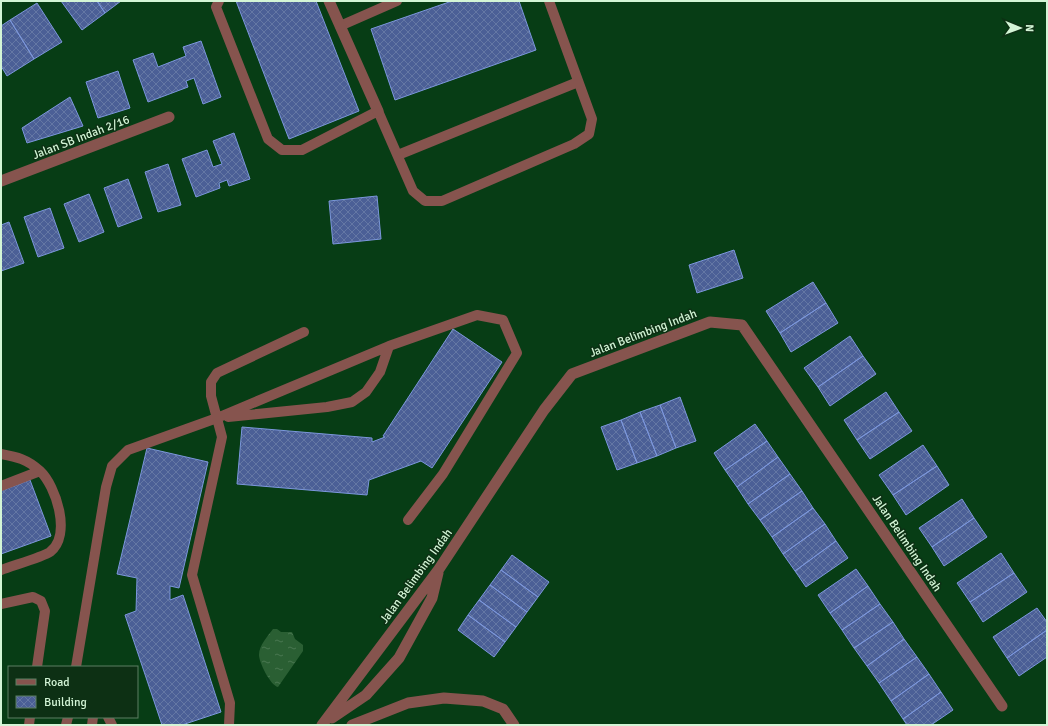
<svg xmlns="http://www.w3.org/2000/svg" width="1048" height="726" font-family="Signika,sans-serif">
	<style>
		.water { fill: url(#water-ripples) }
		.building { fill: url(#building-cross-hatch); stroke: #7c97dc }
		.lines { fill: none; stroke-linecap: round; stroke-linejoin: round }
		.service { stroke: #86544e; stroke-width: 10 }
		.minor { stroke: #86544e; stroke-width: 11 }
		.labels { text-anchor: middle; stroke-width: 3; stroke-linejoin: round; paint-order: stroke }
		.street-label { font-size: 12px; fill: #d3f5d6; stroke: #0d3014 }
	</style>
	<defs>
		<pattern id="water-ripples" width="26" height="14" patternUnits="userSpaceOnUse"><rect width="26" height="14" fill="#2a5f33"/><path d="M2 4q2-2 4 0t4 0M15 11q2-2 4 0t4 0" fill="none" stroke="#487750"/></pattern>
		<pattern id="building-cross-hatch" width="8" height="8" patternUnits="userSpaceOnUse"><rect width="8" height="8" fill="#4b5f96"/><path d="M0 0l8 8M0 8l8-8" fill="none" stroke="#6477a4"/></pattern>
	</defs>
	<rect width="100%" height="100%" fill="#073d15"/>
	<path class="water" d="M 273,629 L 277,629 L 281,632 L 292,632 L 295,639 L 303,645 L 303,651 L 278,687 C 270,685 259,662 259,655 C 259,645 268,636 273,629 Z"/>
	<path class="building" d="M 61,1 L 97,1 L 105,13 L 82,30 Z
		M 97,1 L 121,1 L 105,13 Z
		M 236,1 L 316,1 L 359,111 L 289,139 Z
		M 452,1 L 519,1 L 536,50 L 395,100 L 371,29 Z
		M 37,3 L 62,42 L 34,59 L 10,20 Z
		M 10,20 L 34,59 L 7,76 L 1,66 L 1,26 Z
		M 201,41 L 221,97 L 203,104 L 194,78 L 186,81 L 188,87 L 148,102 L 133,60 L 153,53 L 158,67 L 186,56 L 183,47 Z
		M 118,71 L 130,108 L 98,118 L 86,82 Z
		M 70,97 L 83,126 L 27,143 L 22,128 Z
		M 234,133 L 250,179 L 229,186 L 227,180 L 219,183 L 220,188 L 196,197 L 182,159 L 207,150 L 213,167 L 222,164 L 213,141 Z
		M 168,164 L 181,205 L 158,212 L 145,172 Z
		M 128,179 L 142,218 L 118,227 L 104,188 Z
		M 89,194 L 104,232 L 79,242 L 64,204 Z
		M 377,196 L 381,239 L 333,244 L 329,201 Z
		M 50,208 L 64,248 L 38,257 L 24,217 Z
		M 9,222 L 24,263 L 1,271 L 1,225 Z
		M 734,250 L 743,278 L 697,293 L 689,265 Z
		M 813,282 L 826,303 L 780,333 L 766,311 Z
		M 826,303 L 838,323 L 791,352 L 780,333 Z
		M 453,329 L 502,362 L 432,468 L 421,461 L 369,480 L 367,495 L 237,484 L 242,427 L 372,438 L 372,442 L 385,437 L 383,436 Z
		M 850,336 L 863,356 L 818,387 L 804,368 Z
		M 863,356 L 876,374 L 830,406 L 818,387 Z
		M 886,392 L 899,412 L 857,440 L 844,420 Z
		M 680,397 L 696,441 L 676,448 L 660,405 Z
		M 660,405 L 676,448 L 657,456 L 640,412 Z
		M 640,412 L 657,456 L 637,463 L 621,420 Z
		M 899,412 L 912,431 L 870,459 L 857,440 Z
		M 621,420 L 637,463 L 617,470 L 601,427 Z
		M 755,424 L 767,441 L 725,470 L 714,453 Z
		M 767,441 L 778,457 L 737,487 L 725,470 Z
		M 923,445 L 937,466 L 893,495 L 879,475 Z
		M 147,448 L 208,462 L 179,588 L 170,586 L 170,600 L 183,595 L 221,712 L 182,725 L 162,725 L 125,615 L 136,611 L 137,578 L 117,574 Z
		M 778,457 L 790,474 L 748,504 L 737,487 Z
		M 937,466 L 949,485 L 906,515 L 893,495 Z
		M 790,474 L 802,491 L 760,520 L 748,504 Z
		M 30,480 L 51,536 L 1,554 L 1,491 Z
		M 802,491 L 813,508 L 772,537 L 760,520 Z
		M 962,499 L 974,518 L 932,547 L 919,528 Z
		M 813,508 L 825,524 L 783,554 L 772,537 Z
		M 974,518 L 987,537 L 944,566 L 932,547 Z
		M 825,524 L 836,541 L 795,571 L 783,554 Z
		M 836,541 L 848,558 L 806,587 L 795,571 Z
		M 1001,553 L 1014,573 L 970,602 L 957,583 Z
		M 512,555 L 549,582 L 538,597 L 501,570 Z
		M 856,569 L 868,586 L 830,613 L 818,595 Z
		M 501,570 L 538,597 L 527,612 L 490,585 Z
		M 1014,573 L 1027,592 L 983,622 L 970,602 Z
		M 490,585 L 527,612 L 516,627 L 479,600 Z
		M 868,586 L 880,604 L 842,630 L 830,613 Z
		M 479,600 L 516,627 L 505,642 L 468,615 Z
		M 880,604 L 893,622 L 854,648 L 842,630 Z
		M 1037,608 L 1047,622 L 1047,630 L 1007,658 L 993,637 Z
		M 468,615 L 505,642 L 494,657 L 458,630 Z
		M 893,622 L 904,639 L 867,666 L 854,648 Z
		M 1047,630 L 1047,657 L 1019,676 L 1007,658 Z
		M 904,639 L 917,657 L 879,683 L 867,666 Z
		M 917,657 L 929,674 L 891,701 L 879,683 Z
		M 929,674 L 941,692 L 903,719 L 891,701 Z
		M 941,692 L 953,710 L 931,725 L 907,725 L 903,719 Z"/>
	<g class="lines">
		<path class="service" d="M 219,1 L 216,7 L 268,139 L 282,150 L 302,150 L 378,111 L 413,191 L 425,201 L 442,201 L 574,144 L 589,134 L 592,119 L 549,1
			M 340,26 L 397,1
			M 398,155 L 578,82
			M 228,417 L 327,407 L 352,402 L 366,392 L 380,372 L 389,346
			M 1,454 C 17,457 27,459 40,471 C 56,486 72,535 50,552 C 43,557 11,566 1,570
			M 1,486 L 40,471
			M 1,604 L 33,597 L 41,601 L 45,611 L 37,667
			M 76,667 L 106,487 L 112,466 L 128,450 L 217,418 L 389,346 L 477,315 L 503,320 L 517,353 L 443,474 L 408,520
			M 108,717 L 112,725
			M 29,725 L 30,717
			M 66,725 L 68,717
			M 92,725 L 93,717
			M 229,725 L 230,703 L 192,575 L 222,437 L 211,396 L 211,382 L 217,373 L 304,332"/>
		<path class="minor" d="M 329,1 L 378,111
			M 1,181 L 169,117
			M 332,718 L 366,695 L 399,658 L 432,598 L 438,573
			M 322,725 L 439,569 L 544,410 L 572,374 L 710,322 L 742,325 L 1002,706
			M 352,725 L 408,703 L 444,698 L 483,701 L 503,709 L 514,725"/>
	</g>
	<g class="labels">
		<g class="street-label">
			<text transform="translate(81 137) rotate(-21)" y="4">Jalan SB Indah 2/16</text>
			<text transform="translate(643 333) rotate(-21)" y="4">Jalan Belimbing Indah</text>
			<text transform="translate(907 543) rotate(56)" y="4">Jalan Belimbing Indah</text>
			<text transform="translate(416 576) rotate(-54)" y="4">Jalan Belimbing Indah</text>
		</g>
	</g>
	<rect width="1048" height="726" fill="none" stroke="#d3f5d6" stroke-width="4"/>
	<rect x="8" y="666" width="130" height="52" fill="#0d3014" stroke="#5c7f62"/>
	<rect x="16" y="679" width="20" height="6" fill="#86544e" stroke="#5c7f62"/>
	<text x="44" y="686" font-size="12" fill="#d3f5d6">Road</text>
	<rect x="16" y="696" width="20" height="12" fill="url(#building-cross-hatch)" stroke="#5c7f62"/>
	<text x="44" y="706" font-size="12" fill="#d3f5d6">Building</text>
	<g transform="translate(1020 28) rotate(91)" stroke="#0d3014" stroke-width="3" paint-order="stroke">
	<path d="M0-3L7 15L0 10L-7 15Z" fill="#d3f5d6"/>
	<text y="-6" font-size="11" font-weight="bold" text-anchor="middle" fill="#d3f5d6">N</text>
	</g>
</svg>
